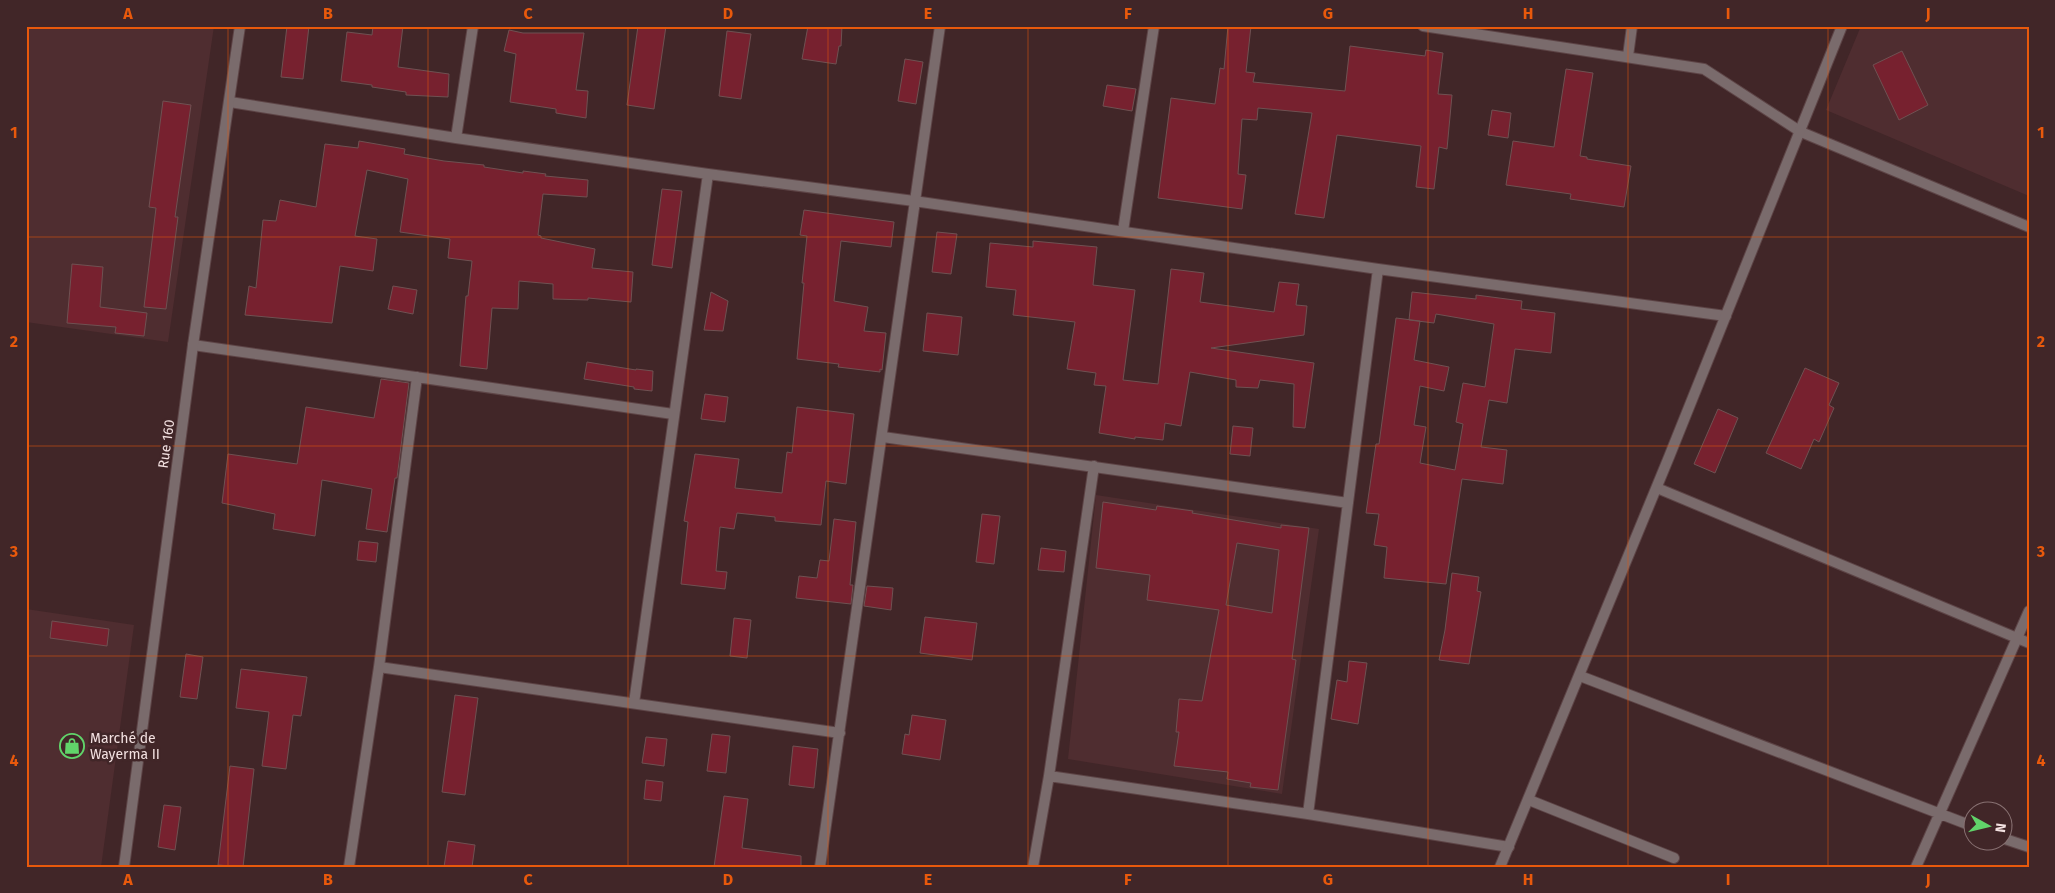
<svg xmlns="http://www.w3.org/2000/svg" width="2055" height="893" font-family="'Fira Sans',sans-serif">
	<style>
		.built { fill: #4f2d30 }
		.building { fill: #77212f; stroke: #6f5152; fill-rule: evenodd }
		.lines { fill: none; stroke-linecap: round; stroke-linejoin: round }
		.minor-casing { stroke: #5d4446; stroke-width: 12 }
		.tertiary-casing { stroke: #5d4446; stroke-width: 12 }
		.minor { stroke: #7a6b6c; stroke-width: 10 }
		.tertiary { stroke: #7a6b6c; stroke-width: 10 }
		.grid { fill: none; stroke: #e8590c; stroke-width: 1; stroke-opacity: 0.55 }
		.labels { text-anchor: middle; stroke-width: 5; stroke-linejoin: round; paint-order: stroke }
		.street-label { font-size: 14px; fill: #f3e1e1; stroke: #412628 }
		.poi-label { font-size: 14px; fill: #f3e1e1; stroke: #412628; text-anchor: start }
		.neatline { fill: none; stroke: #e8590c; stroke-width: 2 }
		.grid-label { font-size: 16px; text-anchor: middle; font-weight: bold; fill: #e8590c }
	</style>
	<rect width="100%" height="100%" fill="#412628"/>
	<path class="built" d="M 26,26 L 214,26 L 168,342 L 26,322 Z
		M 1861,26 L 2029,26 L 2029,196 L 1826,110 Z
		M 1096,495 L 1319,529 L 1282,794 L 1068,759 Z
		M 26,609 L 134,625 L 101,867 L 26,867 Z"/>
	<path class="building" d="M 287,26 L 309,26 L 303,79 L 281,77 Z
		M 373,26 L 403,26 L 398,67 L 449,74 L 448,97 L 406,95 L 406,92 L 372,87 L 372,85 L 341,81 L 347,32 L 372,35 Z
		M 638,26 L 666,26 L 654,109 L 627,105 Z
		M 808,26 L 842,26 L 841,46 L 839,46 L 836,64 L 802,59 Z
		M 1228,26 L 1251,26 L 1246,72 L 1255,73 L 1253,82 L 1345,91 L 1350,46 L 1425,56 L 1426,50 L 1443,53 L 1438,94 L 1452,95 L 1447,149 L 1439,147 L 1434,189 L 1416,187 L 1421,146 L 1337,135 L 1324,218 L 1295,214 L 1312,113 L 1258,108 L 1257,120 L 1242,119 L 1238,174 L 1246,175 L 1242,209 L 1158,198 L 1171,98 L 1215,104 L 1220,68 L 1224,69 Z
		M 509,30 L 523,33 L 584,33 L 576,90 L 588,91 L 586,118 L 556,113 L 556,109 L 510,102 L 516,54 L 504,51 Z
		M 727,31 L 751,34 L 741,99 L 719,96 Z
		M 1902,51 L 1928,105 L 1899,120 L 1873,65 Z
		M 905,59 L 923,62 L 916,104 L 898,101 Z
		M 1566,69 L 1593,73 L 1580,156 L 1587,157 L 1587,159 L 1631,166 L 1624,207 L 1570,199 L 1571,194 L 1506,185 L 1513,141 L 1554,147 Z
		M 1107,85 L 1136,89 L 1132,111 L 1103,106 Z
		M 163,101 L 191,105 L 175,217 L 178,217 L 166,309 L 144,307 L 156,208 L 149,207 Z
		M 1492,110 L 1511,113 L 1508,138 L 1488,135 Z
		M 359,141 L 405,149 L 404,154 L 444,161 L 484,165 L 484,167 L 523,173 L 523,171 L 546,174 L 545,176 L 588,180 L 587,197 L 543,194 L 538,235 L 541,236 L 541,238 L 595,249 L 592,268 L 633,272 L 631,302 L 588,298 L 588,300 L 553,299 L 553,284 L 519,281 L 518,309 L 492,308 L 487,369 L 460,366 L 466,296 L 468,296 L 472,261 L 448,258 L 450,239 L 400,232 L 408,179 L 367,170 L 355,236 L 377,239 L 373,271 L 340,266 L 332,323 L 245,315 L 249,286 L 256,288 L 263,220 L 276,221 L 280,200 L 316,207 L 325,144 L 358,148 Z
		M 662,189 L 682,191 L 672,268 L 652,265 Z
		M 804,210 L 894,222 L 891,247 L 841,241 L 834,301 L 868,307 L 864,331 L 886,333 L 882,370 L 880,369 L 880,372 L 838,367 L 839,364 L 797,359 L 804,283 L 802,283 L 807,236 L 800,235 Z
		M 937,232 L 957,234 L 951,274 L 932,272 Z
		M 1033,241 L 1097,247 L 1093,285 L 1135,290 L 1123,380 L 1158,384 L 1171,269 L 1204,273 L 1200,302 L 1274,312 L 1279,282 L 1299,284 L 1296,305 L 1307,306 L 1304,335 L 1211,348 L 1314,363 L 1305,428 L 1293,427 L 1294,384 L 1260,380 L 1258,388 L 1236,387 L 1236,380 L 1190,372 L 1181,426 L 1165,423 L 1163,440 L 1135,437 L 1135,439 L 1099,433 L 1106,386 L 1094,385 L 1096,373 L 1067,369 L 1075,322 L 1013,315 L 1016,290 L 986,287 L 990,243 L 1033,247 Z
		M 72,264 L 103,267 L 100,307 L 147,313 L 144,336 L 115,333 L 116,327 L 67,323 Z
		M 393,286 L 417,290 L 413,314 L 388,309 Z
		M 711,292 L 728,301 L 723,331 L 704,330 Z
		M 1412,292 L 1476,299 L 1476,295 L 1522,301 L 1521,309 L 1555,313 L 1551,353 L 1515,349 L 1507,403 L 1489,400 L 1481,447 L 1507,450 L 1503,484 L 1462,479 L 1446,584 L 1384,578 L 1387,547 L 1374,545 L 1379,514 L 1366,513 L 1376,444 L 1379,444 L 1396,318 L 1420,321 L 1414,360 L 1449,367 L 1444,391 L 1420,386 L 1414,425 L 1426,427 L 1420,463 L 1455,470 L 1463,424 L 1456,422 L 1463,383 L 1485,387 L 1494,324 L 1436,314 L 1434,323 L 1409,320 Z
		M 927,313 L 962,317 L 958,355 L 923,351 Z
		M 587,362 L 636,370 L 636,369 L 653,371 L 652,391 L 634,389 L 634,387 L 584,379 Z
		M 1805,368 L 1839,383 L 1829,405 L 1834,408 L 1819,442 L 1814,439 L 1801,469 L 1766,453 Z
		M 381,379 L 409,383 L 397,478 L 395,478 L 387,532 L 366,529 L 372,489 L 322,480 L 315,536 L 273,529 L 275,514 L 222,503 L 228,454 L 297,464 L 306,407 L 374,418 Z
		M 705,394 L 728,397 L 725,422 L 701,419 Z
		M 797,407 L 854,414 L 846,484 L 826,481 L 821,525 L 775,521 L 775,517 L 737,513 L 734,529 L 720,527 L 716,571 L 727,572 L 725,589 L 681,584 L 688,522 L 684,521 L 695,454 L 739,459 L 735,488 L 782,493 L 787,452 L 792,453 Z
		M 1718,409 L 1738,418 L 1715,473 L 1694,464 Z
		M 1233,426 L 1253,428 L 1250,456 L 1230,454 Z
		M 1103,502 L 1156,510 L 1157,506 L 1193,511 L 1192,513 L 1281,528 L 1281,525 L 1309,528 L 1292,659 L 1296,660 L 1278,790 L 1250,787 L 1251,783 L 1227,779 L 1228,772 L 1174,766 L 1179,732 L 1176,732 L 1179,699 L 1202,701 L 1219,610 L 1147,600 L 1150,575 L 1096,568 ZM 1237,543 L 1279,550 L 1272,613 L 1226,605 Z
		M 982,514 L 1000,516 L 994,564 L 976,562 Z
		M 834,519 L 856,522 L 850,585 L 853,585 L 851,604 L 796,598 L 799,576 L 817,578 L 820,560 L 829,561 Z
		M 359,541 L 378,543 L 376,562 L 357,560 Z
		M 1041,548 L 1066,551 L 1064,572 L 1038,570 Z
		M 1452,573 L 1479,577 L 1477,591 L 1481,592 L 1469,664 L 1439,660 L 1445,630 Z
		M 867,586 L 893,588 L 891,610 L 864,606 Z
		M 925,617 L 977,623 L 972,660 L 920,653 Z
		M 734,618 L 751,620 L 747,658 L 730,656 Z
		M 52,621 L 109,629 L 107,646 L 50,638 Z
		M 186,654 L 203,657 L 197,699 L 180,697 Z
		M 1349,661 L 1367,663 L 1358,724 L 1331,719 L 1337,680 L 1347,682 Z
		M 241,669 L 307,677 L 301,716 L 293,715 L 286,769 L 262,766 L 269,712 L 236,708 Z
		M 455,695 L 478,698 L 465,795 L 442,792 Z
		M 912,715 L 946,720 L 940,760 L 902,754 L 905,734 L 909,735 Z
		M 712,734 L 730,736 L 726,773 L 707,771 Z
		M 646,737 L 667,739 L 664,766 L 642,763 Z
		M 793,746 L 818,749 L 814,788 L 789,785 Z
		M 230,766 L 254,769 L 243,867 L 218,865 Z
		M 646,780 L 663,782 L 661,801 L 644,799 Z
		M 724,796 L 748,799 L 742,848 L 801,856 L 801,867 L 714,867 Z
		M 164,805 L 181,807 L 175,850 L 158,847 Z
		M 448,841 L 475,845 L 472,867 L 444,867 Z"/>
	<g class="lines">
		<defs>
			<path id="minor" d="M 1423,26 L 1704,69 L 1801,132 L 2029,227
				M 1628,56 L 1632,26
				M 230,102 L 456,138 L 708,174 L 914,201 L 1378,269 L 1726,316
				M 456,138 L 473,26
				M 1123,231 L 1154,26
				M 193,345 L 673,414
				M 883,437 L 1348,503
				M 1657,488 L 2029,643
				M 379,667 L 840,733
				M 1580,676 L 1972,826
				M 634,703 L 708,174
				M 1049,776 L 1308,814 L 1509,847
				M 1529,800 L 1674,858
				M 1308,814 L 1378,269
				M 2002,838 L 2029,847
				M 349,867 L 379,667 L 417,377
				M 820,867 L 940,26
				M 1033,867 L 1049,776 L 1094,466
				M 1916,867 L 2029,611"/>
			<path id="tertiary" d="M 124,867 L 193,345 L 240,26
				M 1500,867 L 1669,457 L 1842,26"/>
		</defs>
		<use href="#minor" class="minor-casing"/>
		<use href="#tertiary" class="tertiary-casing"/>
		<use href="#minor" class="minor"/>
		<use href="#tertiary" class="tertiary"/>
	</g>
	<path class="grid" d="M 228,26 L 228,867M 428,26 L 428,867M 628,26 L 628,867M 828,26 L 828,867M 1028,26 L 1028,867M 1228,26 L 1228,867M 1428,26 L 1428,867M 1628,26 L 1628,867M 1828,26 L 1828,867M 26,237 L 2029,237M 26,446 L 2029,446M 26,656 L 2029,656"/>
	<defs>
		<symbol id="shop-ring" viewBox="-11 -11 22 22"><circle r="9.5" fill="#412628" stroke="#61d46a" stroke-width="1.5"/><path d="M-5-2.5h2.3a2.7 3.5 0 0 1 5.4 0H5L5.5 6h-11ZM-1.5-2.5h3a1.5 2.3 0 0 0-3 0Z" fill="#61d46a"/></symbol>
	</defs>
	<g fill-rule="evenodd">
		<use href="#shop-ring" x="58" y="732" width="28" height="28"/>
	</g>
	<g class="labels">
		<g class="street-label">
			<text transform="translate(166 444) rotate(-82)" y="5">Rue 160</text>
		</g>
		<g class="poi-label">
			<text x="90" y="743">Marché de<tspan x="90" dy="16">Wayerma II</tspan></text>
		</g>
	</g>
	<rect width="2055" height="893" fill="none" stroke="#412628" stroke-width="55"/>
	<g transform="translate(1988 826) rotate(98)"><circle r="24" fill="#412628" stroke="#887172"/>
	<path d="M0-4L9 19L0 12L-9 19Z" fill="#61d46a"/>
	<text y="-8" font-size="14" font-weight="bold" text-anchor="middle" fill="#f3e1e1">N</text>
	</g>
	<rect x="28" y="28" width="2000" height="838" class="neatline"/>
	<g class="grid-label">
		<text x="128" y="19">A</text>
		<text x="328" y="19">B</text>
		<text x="528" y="19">C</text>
		<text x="728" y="19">D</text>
		<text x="928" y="19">E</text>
		<text x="1128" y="19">F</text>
		<text x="1328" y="19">G</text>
		<text x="1528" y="19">H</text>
		<text x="1728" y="19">I</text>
		<text x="1928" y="19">J</text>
		<text x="14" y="138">1</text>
		<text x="2041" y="138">1</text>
		<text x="14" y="347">2</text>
		<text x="2041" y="347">2</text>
		<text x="14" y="557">3</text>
		<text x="2041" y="557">3</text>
		<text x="14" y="766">4</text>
		<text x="2041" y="766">4</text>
		<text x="128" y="885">A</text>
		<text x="328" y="885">B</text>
		<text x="528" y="885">C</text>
		<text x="728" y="885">D</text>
		<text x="928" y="885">E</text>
		<text x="1128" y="885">F</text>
		<text x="1328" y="885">G</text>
		<text x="1528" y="885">H</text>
		<text x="1728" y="885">I</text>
		<text x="1928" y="885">J</text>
	</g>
</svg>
